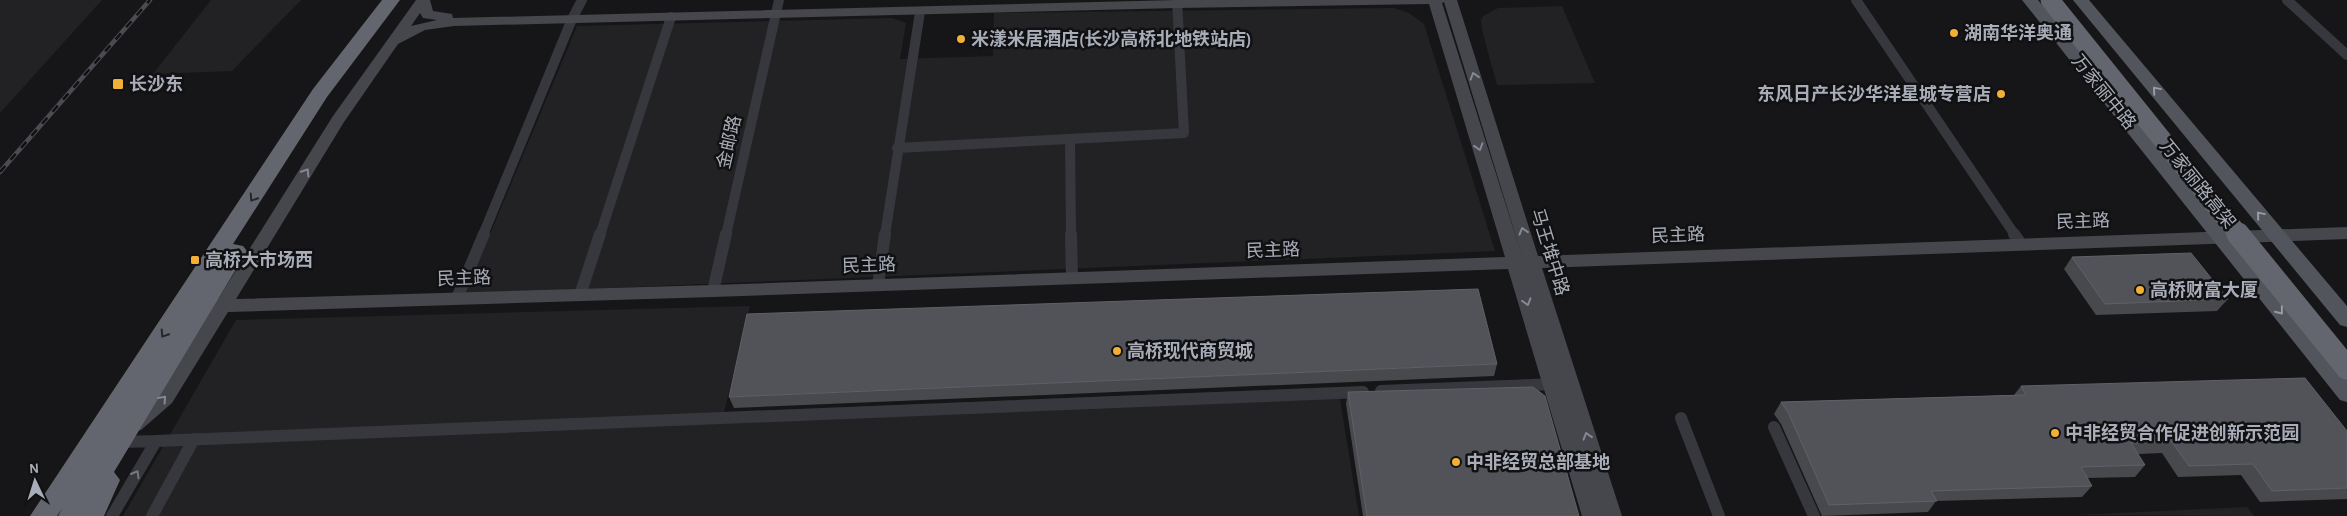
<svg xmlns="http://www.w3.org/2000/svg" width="2347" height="516" font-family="'Alegreya Sans','Noto Sans SC',sans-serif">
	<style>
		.built { fill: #222225 }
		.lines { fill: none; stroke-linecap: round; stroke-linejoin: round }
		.street-far1 { stroke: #37383d; stroke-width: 10 }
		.street { stroke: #37383d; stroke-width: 12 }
		.secondary { fill: #45474d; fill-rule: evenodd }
		.primary { fill: #53555c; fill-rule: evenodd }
		.highway { fill: #63666e; fill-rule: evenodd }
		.rail-casing { stroke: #4a4c52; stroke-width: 4.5 }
		.rail { stroke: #111113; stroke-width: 2.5; stroke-dasharray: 8; stroke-linecap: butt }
		.highway-bridge-far1 { stroke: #63666e; stroke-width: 19 }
		.highway-bridge { stroke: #63666e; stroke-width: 23 }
		.wall { fill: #47494d }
		.building { fill: #525359; stroke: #5f6168 }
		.oneway { stroke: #858993 }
		.oneway2 { stroke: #979ba6 }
		.oneway3 { stroke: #26262a }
		.oneway4 { stroke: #757881 }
		.poi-dot { fill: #f2b134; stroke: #111113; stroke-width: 2 }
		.labels { text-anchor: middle; stroke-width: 5; stroke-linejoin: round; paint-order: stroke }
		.poi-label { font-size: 18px; font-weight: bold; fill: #a8adb8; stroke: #111113; text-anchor: start }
		.street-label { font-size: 18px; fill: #a8adb8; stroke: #111113 }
	</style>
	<rect width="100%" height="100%" fill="#161618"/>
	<path class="built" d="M 0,0 L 102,0 L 0,113 Z
		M 211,0 L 301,0 L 232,71 L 153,74 Z
		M 1562,6 L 1595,83 L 1497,85 L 1482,30 L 1481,21 L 1483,16 L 1498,8 Z
		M 1394,8 L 1409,13 L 1424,24 L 1495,251 L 465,294 L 577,26 L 892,18 L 906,23 L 900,59 L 993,56 L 994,13 Z
		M 750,306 L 724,412 L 1338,387 L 1359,516 L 123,516 L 236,320 Z
		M 2247,507 L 2254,516 L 2076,515 Z"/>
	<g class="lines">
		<path class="street-far1" d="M 1856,0 L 2015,235
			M 2287,0 L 2347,55
			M 1070,139 L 1071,235
			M 897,148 L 1184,133 L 1177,0
			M 483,235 L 572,19 L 582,0
			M 600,235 L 671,17
			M 726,235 L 779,0
			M 885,235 L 920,12"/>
		<path class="street" d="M 1071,234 L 1072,278
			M 2014,234 L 2021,244
			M 878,285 L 885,234
			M 713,291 L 726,234
			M 580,295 L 600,234
			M 457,298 L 484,234
			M 1381,391 L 1558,384
			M 1681,418 L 1719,516
			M 1774,427 L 1814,516
			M 156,441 L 1363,392
			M 112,516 L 156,441 L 121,442
			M 152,516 L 194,439"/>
		<path class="secondary" d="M 416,0 L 430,0 L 433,11 L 452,14 L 453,18 L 1177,0 L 1457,0 L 1538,256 L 2347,227 L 2347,239 L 1542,268 L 1622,516 L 1602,516 L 1526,268 L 1602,516 L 1582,516 L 1508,269 L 713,297 L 228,312 L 172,403 L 141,430 L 135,432 L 129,430 L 126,425 L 129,420 L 160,393 L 210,312 L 195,310 L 193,306 L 195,302 L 218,299 L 333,116 ZM 1444,2 L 1522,256 L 1442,3 ZM 1429,4 L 1505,257 L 713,285 L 236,299 L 344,122 L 398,44 L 425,30 L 454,26 L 1177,8 ZM 420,13 L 423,18 L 437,20 L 411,26 Z"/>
		<path class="primary" d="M 2022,0 L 2038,0 L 2347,379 L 2347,402 L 2340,400 Z
			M 2073,0 L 2089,0 L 2347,306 L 2347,327 L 2340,325 Z"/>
		<path class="highway" d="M 382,0 L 400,0 L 327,97 L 233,244 L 243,246 L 247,251 L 114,472 L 120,480 L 104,516 L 58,516 L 62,509 L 57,516 L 30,516 L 313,89 Z"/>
		<defs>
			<path id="rail" d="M 0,172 L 150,0"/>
		</defs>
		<use href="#rail" class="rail-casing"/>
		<use href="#rail" class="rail"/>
		<path class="highway-bridge-far1" d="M 2050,0 L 2239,235"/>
		<path class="highway-bridge" d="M 2238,234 L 2347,368"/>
	</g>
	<path class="wall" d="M 2072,257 L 2228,299 L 2217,311 L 2096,315 L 2064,269 Z
		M 1497,364 L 1494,376 L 734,408 L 729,397 Z
		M 2021,386 L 2347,431 L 2347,499 L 2260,502 L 2241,475 L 2178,477 L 2162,453 L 2138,454 L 2145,465 L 2135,477 L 2087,478 L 2092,486 L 2082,497 L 1936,501 L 1928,512 L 1822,516 L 1781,424 L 1774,414 L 1781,402 L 2014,395 Z
		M 1348,392 L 1579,516 L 1363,516 L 1346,404 Z"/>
	<path class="building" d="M 2191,253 L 2228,299 L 2105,304 L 2072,257 Z
		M 1478,289 L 1497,364 L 729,397 L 747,314 Z
		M 2305,378 L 2347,431 L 2347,488 L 2272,491 L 2253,464 L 2189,466 L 2172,442 L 2131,443 L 2145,465 L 2081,467 L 2092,486 L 1931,491 L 1937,501 L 1829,505 L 1788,412 L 1781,402 L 2026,395 L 2021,386 Z
		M 1533,387 L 1545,396 L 1579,516 L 1367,516 L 1348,392 Z"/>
	<defs><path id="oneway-chevron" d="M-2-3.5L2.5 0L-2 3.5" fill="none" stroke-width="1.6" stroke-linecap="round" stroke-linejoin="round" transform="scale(1.25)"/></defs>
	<g class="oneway">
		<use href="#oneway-chevron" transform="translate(1474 76) rotate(-107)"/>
		<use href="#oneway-chevron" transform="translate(1479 147) rotate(73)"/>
		<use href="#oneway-chevron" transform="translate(306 172) rotate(-58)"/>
		<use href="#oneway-chevron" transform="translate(1523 231) rotate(-107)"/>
		<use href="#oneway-chevron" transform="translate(1527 302) rotate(73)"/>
		<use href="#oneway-chevron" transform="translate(163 399) rotate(-48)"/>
		<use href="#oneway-chevron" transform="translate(1587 436) rotate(-107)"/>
	</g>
	<g class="oneway2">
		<use href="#oneway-chevron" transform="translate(2156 90) rotate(-130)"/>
		<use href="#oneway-chevron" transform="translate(2260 215) rotate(-130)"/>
		<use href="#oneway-chevron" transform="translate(2280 311) rotate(51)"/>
	</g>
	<g class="oneway3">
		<use href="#oneway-chevron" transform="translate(253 198) rotate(123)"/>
		<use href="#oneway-chevron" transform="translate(164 334) rotate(123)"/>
	</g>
	<use class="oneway4" href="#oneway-chevron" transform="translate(136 474) rotate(-60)"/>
	<g class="poi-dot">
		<circle cx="1954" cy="33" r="5"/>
		<circle cx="961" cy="39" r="5"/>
		<rect x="112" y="78" width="12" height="12" rx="2.5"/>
		<circle cx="2001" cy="94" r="5"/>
		<rect x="190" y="255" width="10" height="10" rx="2.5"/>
		<circle cx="2140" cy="290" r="5"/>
		<circle cx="1117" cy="351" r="5"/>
		<circle cx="2055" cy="433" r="5"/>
		<circle cx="1456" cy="462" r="5"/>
	</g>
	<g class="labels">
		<g class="poi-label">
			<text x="1964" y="39">湖南华洋奥通</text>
			<text x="971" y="45">米漾米居酒店(长沙高桥北地铁站店)</text>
			<text x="129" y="90">长沙东</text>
			<text x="1991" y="100" text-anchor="end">东风日产长沙华洋星城专营店</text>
			<text x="205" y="266">高桥大市场西</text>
			<text x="2150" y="296">高桥财富大厦</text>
			<text x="1127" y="357">高桥现代商贸城</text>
			<text x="2065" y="439">中非经贸合作促进创新示范园</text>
			<text x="1466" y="468">中非经贸总部基地</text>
		</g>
		<g class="street-label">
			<text transform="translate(2104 92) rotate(51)" y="6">万家丽中路</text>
			<text transform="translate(729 142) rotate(-77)" y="6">金邮路</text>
			<text transform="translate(2198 184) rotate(51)" y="6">万家丽路高架</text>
			<text transform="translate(2083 221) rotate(-2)" y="6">民主路</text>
			<text transform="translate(1678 235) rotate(-2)" y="6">民主路</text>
			<text transform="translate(1273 250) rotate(-2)" y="6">民主路</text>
			<text transform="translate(1550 252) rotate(73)" y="6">马王堆中路</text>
			<text transform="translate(869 265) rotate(-2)" y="6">民主路</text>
			<text transform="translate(464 278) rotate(-2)" y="6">民主路</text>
		</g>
	</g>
	<g transform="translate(35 481) rotate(356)" stroke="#111113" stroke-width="4" paint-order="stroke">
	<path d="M0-4L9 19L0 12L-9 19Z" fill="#a8adb8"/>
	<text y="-8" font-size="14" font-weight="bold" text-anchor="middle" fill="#a8adb8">N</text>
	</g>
</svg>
